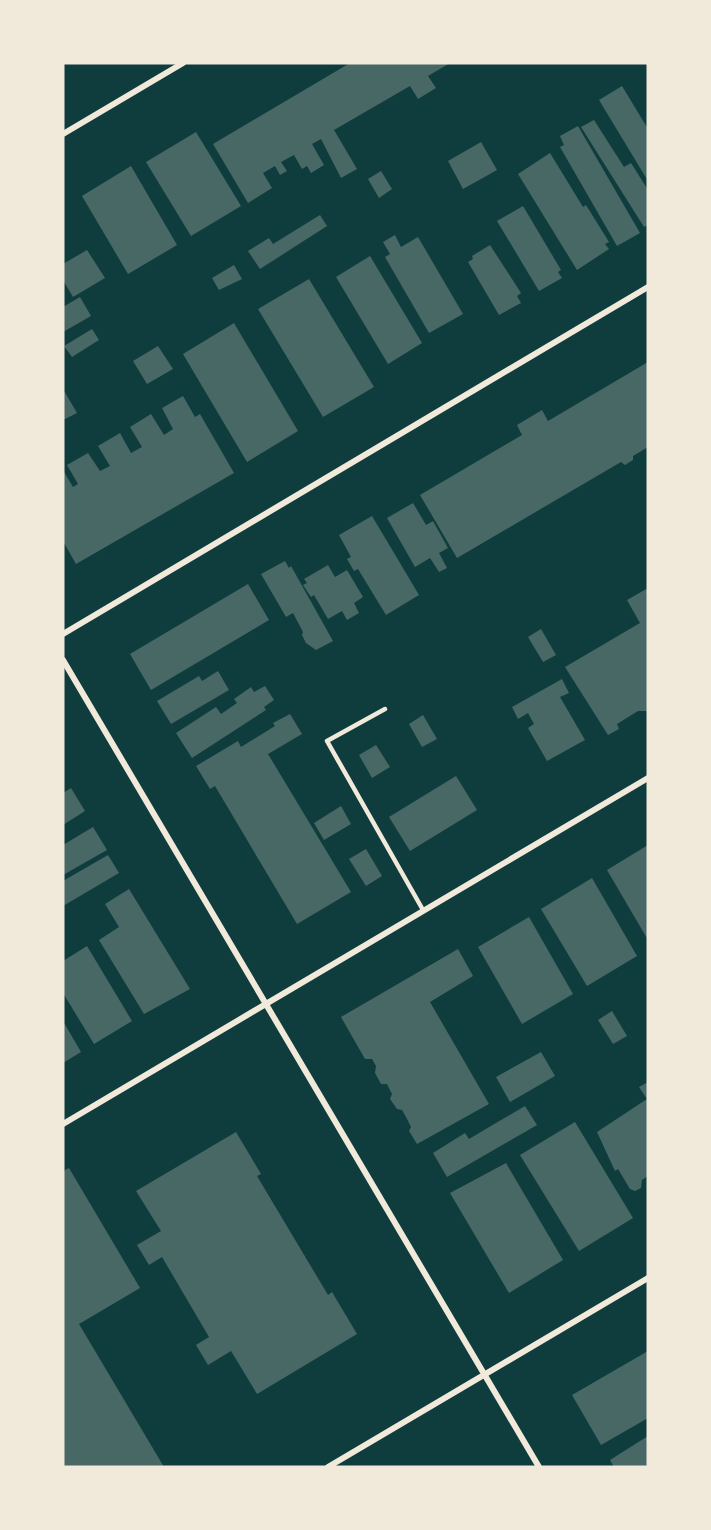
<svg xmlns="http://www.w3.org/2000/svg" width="711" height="1530" font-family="Literata,serif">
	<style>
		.building { fill: #486865 }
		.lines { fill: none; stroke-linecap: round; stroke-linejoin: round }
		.service { stroke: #f1e9da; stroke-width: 4.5 }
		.minor { stroke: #f1e9da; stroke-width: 6 }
	</style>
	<rect width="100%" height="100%" fill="#0f3d3e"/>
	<path class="building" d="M 350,63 L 450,63 L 428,76 L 436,88 L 418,99 L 410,86 L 334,130 L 357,169 L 341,178 L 321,139 L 312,144 L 324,165 L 311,173 L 307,166 L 302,169 L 294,155 L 281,162 L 287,171 L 280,175 L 275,166 L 263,173 L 272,188 L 248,203 L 213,144 Z
		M 622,86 L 648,129 L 648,181 L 599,100 Z
		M 594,120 L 624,167 L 631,163 L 648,190 L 648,225 L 644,227 L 581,127 Z
		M 578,126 L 640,233 L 617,246 L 560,147 L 564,145 L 560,136 Z
		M 196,132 L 241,206 L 191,236 L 146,162 Z
		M 481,142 L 497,170 L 463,189 L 448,161 Z
		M 550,153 L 583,207 L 586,205 L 609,242 L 605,244 L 609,249 L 577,270 L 518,174 Z
		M 131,166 L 177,245 L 128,274 L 82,196 Z
		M 381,171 L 392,189 L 379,198 L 368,179 Z
		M 523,206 L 561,270 L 558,272 L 562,278 L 539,291 L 497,221 Z
		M 320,215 L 327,226 L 260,269 L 248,251 L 269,238 L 273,244 Z
		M 395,235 L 401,247 L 418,237 L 463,314 L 429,333 L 385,257 L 390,254 L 383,242 Z
		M 490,245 L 521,293 L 517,296 L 521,303 L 499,315 L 468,262 L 473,259 L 472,256 Z
		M 87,250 L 105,278 L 73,297 L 63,280 L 63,264 Z
		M 370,256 L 422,343 L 388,364 L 336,277 Z
		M 234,265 L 242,279 L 219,290 L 212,278 Z
		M 309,279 L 374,387 L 323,417 L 258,309 Z
		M 80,297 L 91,316 L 63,332 L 63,307 Z
		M 234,323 L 298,431 L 247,462 L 183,354 Z
		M 92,329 L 99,340 L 72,357 L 64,346 Z
		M 158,346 L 173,369 L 147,384 L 133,361 Z
		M 648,362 L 648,447 L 633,456 L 633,460 L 625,465 L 621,462 L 457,558 L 420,495 L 522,435 L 517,425 L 542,410 L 548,421 Z
		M 63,389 L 77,413 L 63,420 Z
		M 183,396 L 195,417 L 200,414 L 234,473 L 76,564 L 63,541 L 63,470 L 73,487 L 78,484 L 67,465 L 88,453 L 100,471 L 110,466 L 98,446 L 120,433 L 131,453 L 142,447 L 130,427 L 151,414 L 164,435 L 173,429 L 162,408 Z
		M 413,503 L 426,525 L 433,521 L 448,548 L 439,553 L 447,568 L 439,572 L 430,558 L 415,567 L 387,518 Z
		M 372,516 L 419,595 L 386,615 L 358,569 L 354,571 L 347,559 L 351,557 L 339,535 Z
		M 285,561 L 289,568 L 291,566 L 333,641 L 316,650 L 306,643 L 302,635 L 303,632 L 293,613 L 286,617 L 261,574 Z
		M 328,565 L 335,577 L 347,570 L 363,597 L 354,603 L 359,613 L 347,620 L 342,611 L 328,619 L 314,595 L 311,597 L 303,585 L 307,583 L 304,579 Z
		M 248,584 L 269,620 L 151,690 L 130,654 Z
		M 648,588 L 648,711 L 638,711 L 617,724 L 619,729 L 608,735 L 565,667 L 640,623 L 627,600 Z
		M 541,629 L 556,655 L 543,662 L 528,637 Z
		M 218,671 L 229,690 L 171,724 L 157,701 L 199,676 L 202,681 Z
		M 562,679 L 569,693 L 560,697 L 585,740 L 547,761 L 528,728 L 534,724 L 528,713 L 518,719 L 512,707 Z
		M 265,686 L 274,700 L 264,707 L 266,710 L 192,758 L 176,733 L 216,707 L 221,714 L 237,703 L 234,699 L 251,687 L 254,692 Z
		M 290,714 L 302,734 L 268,754 L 351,892 L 297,924 L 215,786 L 210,789 L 196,766 L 238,741 L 241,747 L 275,726 L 273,723 Z
		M 423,715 L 437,739 L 422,747 L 409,724 Z
		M 376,745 L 390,767 L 372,778 L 359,755 Z
		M 456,776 L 477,810 L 410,851 L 389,817 Z
		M 71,788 L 85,811 L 63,825 L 63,793 Z
		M 341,806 L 351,824 L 324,840 L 314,823 Z
		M 93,827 L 107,850 L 63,875 L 63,845 Z
		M 648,845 L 648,940 L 607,870 Z
		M 366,849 L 382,876 L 366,886 L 349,859 Z
		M 108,855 L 119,873 L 63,906 L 63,881 Z
		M 592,878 L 637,956 L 587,986 L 541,909 Z
		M 129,889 L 190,989 L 144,1014 L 99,940 L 119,927 L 105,904 Z
		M 529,917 L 573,994 L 522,1024 L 478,947 Z
		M 87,946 L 132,1021 L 94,1044 L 63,993 L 63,961 Z
		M 458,949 L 473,976 L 430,1002 L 489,1104 L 417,1144 L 409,1131 L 411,1127 L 406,1117 L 402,1110 L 397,1109 L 390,1099 L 392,1094 L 387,1084 L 381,1084 L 375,1073 L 376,1066 L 372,1059 L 365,1059 L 341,1017 Z
		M 612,1011 L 627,1036 L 613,1044 L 598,1020 Z
		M 63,1021 L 81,1052 L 63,1063 Z
		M 541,1052 L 555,1076 L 510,1102 L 496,1077 Z
		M 648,1082 L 648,1176 L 642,1180 L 641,1188 L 635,1191 L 630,1189 L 618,1169 L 615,1171 L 597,1132 L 647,1099 L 639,1087 Z
		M 525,1106 L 537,1125 L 447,1177 L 433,1153 L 465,1133 L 469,1139 Z
		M 575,1122 L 633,1218 L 579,1251 L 520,1155 Z
		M 236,1132 L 261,1174 L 257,1176 L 328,1295 L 332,1292 L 357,1334 L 257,1394 L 231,1351 L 208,1365 L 196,1345 L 209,1337 L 162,1257 L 149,1265 L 137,1245 L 161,1231 L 136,1191 Z
		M 506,1163 L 563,1260 L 509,1293 L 450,1193 Z
		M 69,1168 L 140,1288 L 79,1324 L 164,1467 L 63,1467 L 63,1171 Z
		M 648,1351 L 648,1418 L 601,1445 L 572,1395 Z
		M 648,1436 L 648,1467 L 614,1467 L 610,1460 Z"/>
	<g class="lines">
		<path class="service" d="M 385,709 L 327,741 L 423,910"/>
		<path class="minor" d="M 63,134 L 183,63
			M 63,634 L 648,287
			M 63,660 L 539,1467
			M 63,1124 L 648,778
			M 328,1467 L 648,1278"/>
	</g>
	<rect width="711" height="1530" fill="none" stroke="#f1e9da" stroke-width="129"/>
</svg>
